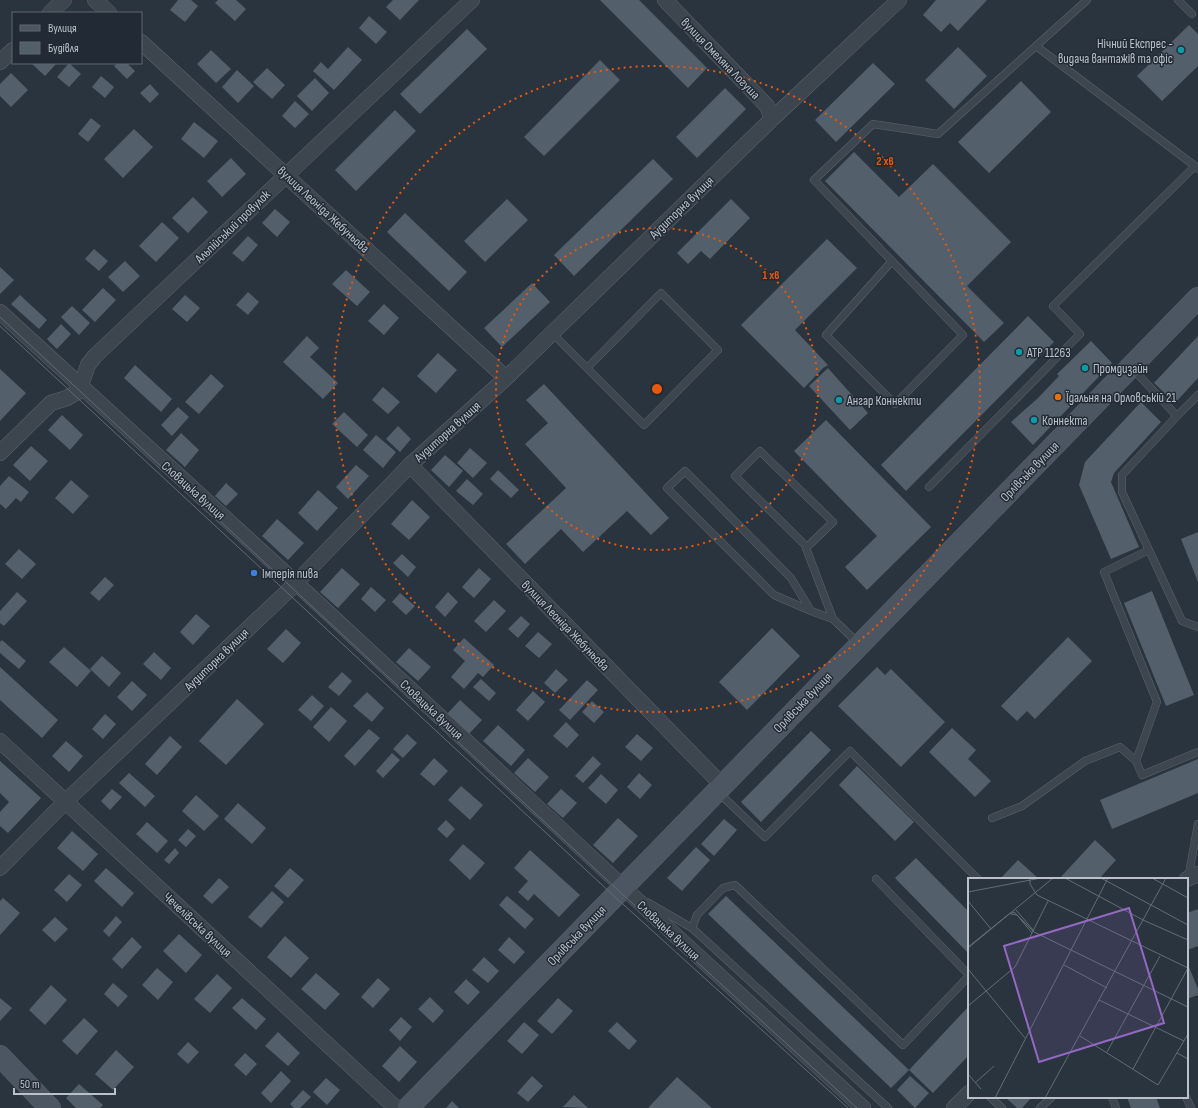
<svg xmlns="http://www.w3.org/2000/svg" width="1198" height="1108" font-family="'Sofia Sans Condensed',sans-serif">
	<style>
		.building { fill: #535f6a }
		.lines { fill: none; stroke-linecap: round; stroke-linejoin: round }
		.lane-casing { stroke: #5b646d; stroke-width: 8 }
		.street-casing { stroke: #5b646d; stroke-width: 16 }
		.secondary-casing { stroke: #5b646d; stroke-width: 22 }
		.lane { stroke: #3d464f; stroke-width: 7 }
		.street { stroke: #3d464f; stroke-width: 15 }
		.secondary { stroke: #4c5562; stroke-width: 21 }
		.tram { stroke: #606a76; stroke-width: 1 }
		.ring { fill: none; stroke: #e8590c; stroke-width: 2; stroke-dasharray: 2 4 }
		.culture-dot { fill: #0f9aa8; stroke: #222b35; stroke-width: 1.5 }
		.food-dot { fill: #e8710a; stroke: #222b35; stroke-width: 1.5 }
		.shop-dot { fill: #3f7fe0; stroke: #222b35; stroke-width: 1.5 }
		.labels { text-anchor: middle; stroke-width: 3; stroke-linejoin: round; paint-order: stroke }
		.poi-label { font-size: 13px; fill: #bac1ca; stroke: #222b35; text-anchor: start }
		.street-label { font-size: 13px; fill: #bac1ca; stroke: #222b35 }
		.inset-road { fill: none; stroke: #636c77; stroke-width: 1 }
		.view { fill: #9468c3; fill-opacity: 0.15; stroke: #9468c3; stroke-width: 2 }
		.inset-edge { fill: none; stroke: #bac1ca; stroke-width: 2 }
		.centre { fill: #e8590c; stroke: #222b35; stroke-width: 2 }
		.ring-label { font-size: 12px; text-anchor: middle; font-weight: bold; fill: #e8590c; stroke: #222b35; stroke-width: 3; stroke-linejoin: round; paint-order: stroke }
	</style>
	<rect width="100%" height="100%" fill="#29343f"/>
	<path class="building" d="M 178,0 L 191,0 L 198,6 L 185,22 L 170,10 Z
		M 218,0 L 236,0 L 246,9 L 235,21 L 215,3 Z
		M 393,0 L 419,0 L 400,20 L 386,7 Z
		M 600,0 L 639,0 L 707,68 L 688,88 Z
		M 936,0 L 987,0 L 958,31 L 950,23 L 941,32 L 923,15 Z
		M 369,16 L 387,32 L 376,44 L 359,28 Z
		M 1189,25 L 1198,34 L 1198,66 L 1162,101 L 1137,76 Z
		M 467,29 L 487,49 L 420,114 L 400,94 Z
		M 348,47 L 362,60 L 334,90 L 313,71 L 321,62 L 328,69 Z
		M 958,47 L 987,76 L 954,109 L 925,80 Z
		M 211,50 L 231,69 L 216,83 L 197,64 Z
		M 600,60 L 620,80 L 544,156 L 524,137 Z
		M 31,63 L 57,63 L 45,76 Z
		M 69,63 L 81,74 L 69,87 L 57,77 Z
		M 118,63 L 127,63 L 135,71 L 127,79 L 114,66 Z
		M 873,63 L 895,84 L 836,142 L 815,120 Z
		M 267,68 L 285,85 L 272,99 L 253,82 Z
		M 237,70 L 254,86 L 238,103 L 222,87 Z
		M 11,73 L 28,90 L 11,107 L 0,96 L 0,84 Z
		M 101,76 L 114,87 L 105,98 L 92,87 Z
		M 315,78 L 329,93 L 312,111 L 297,96 Z
		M 1021,81 L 1051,112 L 989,173 L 958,142 Z
		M 150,84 L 159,94 L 150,103 L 140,93 Z
		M 725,88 L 746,109 L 697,158 L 676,137 Z
		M 295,101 L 309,114 L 295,128 L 282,116 Z
		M 395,110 L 416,131 L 356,191 L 335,170 Z
		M 91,118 L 101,126 L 88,142 L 78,134 Z
		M 194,122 L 218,141 L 204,158 L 181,139 Z
		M 134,129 L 153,147 L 123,178 L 104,159 Z
		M 854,152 L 899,197 L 933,164 L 1011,242 L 967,286 L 1004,323 L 984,342 L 825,181 Z
		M 231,158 L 246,174 L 222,197 L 207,181 Z
		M 653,159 L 673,179 L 574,276 L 554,255 Z
		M 193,197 L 208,212 L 188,233 L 172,218 Z
		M 507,199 L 528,220 L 485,262 L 464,241 Z
		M 731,199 L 750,218 L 710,259 L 701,251 L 688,264 L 677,253 Z
		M 275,209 L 290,222 L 277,237 L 262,223 Z
		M 405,213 L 467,272 L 449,291 L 387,232 Z
		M 162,222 L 179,238 L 156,262 L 139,246 Z
		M 248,236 L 258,245 L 243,262 L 232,253 Z
		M 827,239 L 857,268 L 795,330 L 828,365 L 823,368 L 804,388 L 741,325 Z
		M 94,249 L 108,261 L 99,271 L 85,259 Z
		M 125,261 L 140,276 L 123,292 L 108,277 Z
		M 0,267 L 14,280 L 0,294 Z
		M 346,270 L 370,292 L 357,306 L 332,284 Z
		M 532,283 L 550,302 L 502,347 L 484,328 Z
		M 103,288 L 116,300 L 95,322 L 82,310 Z
		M 248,292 L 259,302 L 248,315 L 236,305 Z
		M 20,295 L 47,320 L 39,329 L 11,304 Z
		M 185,295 L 200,308 L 187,322 L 172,309 Z
		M 384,304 L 399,318 L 384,335 L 368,321 Z
		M 72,306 L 90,323 L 79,335 L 61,317 Z
		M 1028,316 L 1054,342 L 906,491 L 881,465 Z
		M 61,324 L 71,334 L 57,349 L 47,339 Z
		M 307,336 L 319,348 L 310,357 L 338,383 L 323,399 L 283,362 Z
		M 1198,336 L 1198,378 L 1175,403 L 1154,383 Z
		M 1091,341 L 1112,363 L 1033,445 L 1011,422 L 1038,398 L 1059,376 L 1057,374 Z
		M 438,353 L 457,370 L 436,393 L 417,376 Z
		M 135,365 L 172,399 L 161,412 L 124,378 Z
		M 828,368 L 868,413 L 850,430 L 809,386 Z
		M 0,369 L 26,393 L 0,421 Z
		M 211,374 L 224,386 L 199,414 L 185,402 Z
		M 544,384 L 669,518 L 651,535 L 627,511 L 583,552 L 561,529 L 525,564 L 506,544 L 566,488 L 525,444 L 548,423 L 526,400 Z
		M 383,387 L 400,402 L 388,414 L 372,400 Z
		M 1141,402 L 1161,422 L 1114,473 L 1111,482 L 1139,547 L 1111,559 L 1079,485 L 1085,462 Z
		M 178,407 L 189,417 L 172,436 L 161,425 Z
		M 344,412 L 368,435 L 357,447 L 332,424 Z
		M 62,415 L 83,435 L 70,450 L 48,430 Z
		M 826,420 L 931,527 L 867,590 L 845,567 L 877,536 L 794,451 Z
		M 398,426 L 411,439 L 400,452 L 386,439 Z
		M 181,433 L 199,450 L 185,467 L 166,450 Z
		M 376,435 L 396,452 L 383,468 L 363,450 Z
		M 31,446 L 48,461 L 30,481 L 13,465 Z
		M 470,448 L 487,463 L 473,478 L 457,463 Z
		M 445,455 L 463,471 L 449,487 L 431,470 Z
		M 356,465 L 369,476 L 348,499 L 336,487 Z
		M 498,470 L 519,490 L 511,498 L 490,479 Z
		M 9,476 L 29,492 L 21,502 L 16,498 L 6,509 L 0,504 L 0,486 Z
		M 467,479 L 483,494 L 473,505 L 456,491 Z
		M 71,480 L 89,496 L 73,514 L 55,498 Z
		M 226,483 L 238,494 L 226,506 L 215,496 Z
		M 318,490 L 338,508 L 317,531 L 298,513 Z
		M 412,500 L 430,517 L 409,540 L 391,524 Z
		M 277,519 L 304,543 L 288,560 L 262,536 Z
		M 1198,532 L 1198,582 L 1181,539 Z
		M 19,549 L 36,564 L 22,579 L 5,564 Z
		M 402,554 L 416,567 L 408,577 L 393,563 Z
		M 342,568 L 360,584 L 338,608 L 320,592 Z
		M 479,568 L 491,579 L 474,598 L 462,587 Z
		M 105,577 L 114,585 L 99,601 L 90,593 Z
		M 371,587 L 386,600 L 375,612 L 361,599 Z
		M 1152,591 L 1194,695 L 1166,706 L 1124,603 Z
		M 17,592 L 27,601 L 4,626 L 0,623 L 0,611 Z
		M 448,592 L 458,602 L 445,617 L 435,607 Z
		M 400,593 L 415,606 L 406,615 L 392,602 Z
		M 494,600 L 506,611 L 486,632 L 474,621 Z
		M 196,614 L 210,626 L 193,645 L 180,632 Z
		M 521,616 L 530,624 L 518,638 L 508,629 Z
		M 772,628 L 800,656 L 747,710 L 719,682 Z
		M 286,629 L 301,643 L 283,663 L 267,649 Z
		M 538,632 L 552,644 L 539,658 L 525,646 Z
		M 1068,637 L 1092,661 L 1035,719 L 1027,711 L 1017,721 L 1001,706 Z
		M 464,638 L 494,665 L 483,677 L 478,673 L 464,689 L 451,677 L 465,661 L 453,650 Z
		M 2,640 L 26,661 L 19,669 L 0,653 L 0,642 Z
		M 64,647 L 91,671 L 77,687 L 49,662 Z
		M 409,648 L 431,667 L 418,681 L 396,662 Z
		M 154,652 L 171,668 L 161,680 L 143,664 Z
		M 102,656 L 121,673 L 109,687 L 90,669 Z
		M 0,667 L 58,720 L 42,738 L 0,700 Z
		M 877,667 L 885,675 L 891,669 L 945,722 L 901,767 L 838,706 Z
		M 556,669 L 568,680 L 555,693 L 544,683 Z
		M 342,672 L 352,681 L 339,696 L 328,687 Z
		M 481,679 L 496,693 L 489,701 L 473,687 Z
		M 587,680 L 598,690 L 570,720 L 559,710 Z
		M 132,681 L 147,695 L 132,711 L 117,697 Z
		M 533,691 L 545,702 L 528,721 L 516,710 Z
		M 367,692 L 384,708 L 372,722 L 353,706 Z
		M 312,695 L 324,706 L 311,721 L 298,710 Z
		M 237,699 L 264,724 L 226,765 L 199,741 Z
		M 460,700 L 482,720 L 469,734 L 447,714 Z
		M 592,701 L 604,712 L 594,723 L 582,712 Z
		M 331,707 L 347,721 L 329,742 L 313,727 Z
		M 105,714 L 116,724 L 103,739 L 92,729 Z
		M 566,722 L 579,735 L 567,748 L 553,736 Z
		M 498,725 L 525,750 L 511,766 L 483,741 Z
		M 952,728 L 976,750 L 968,759 L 991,781 L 975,797 L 929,752 Z
		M 369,729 L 380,738 L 355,766 L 344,756 Z
		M 811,731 L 831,750 L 761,822 L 741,802 Z
		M 407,734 L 417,743 L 403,758 L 393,749 Z
		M 637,734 L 653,748 L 641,761 L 625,747 Z
		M 170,736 L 182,747 L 157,775 L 145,764 Z
		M 66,741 L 83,756 L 69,772 L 52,756 Z
		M 392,753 L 400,760 L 383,778 L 376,771 Z
		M 593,756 L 601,764 L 583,783 L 575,776 Z
		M 434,758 L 448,771 L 434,786 L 420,774 Z
		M 528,758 L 549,777 L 535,792 L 514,773 Z
		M 1198,759 L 1198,793 L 1112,829 L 1100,800 Z
		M 0,761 L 41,798 L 8,833 L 0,826 L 0,812 L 9,802 L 0,793 Z
		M 857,766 L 914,822 L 895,841 L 839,785 Z
		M 129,773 L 155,796 L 145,807 L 119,783 Z
		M 639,773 L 652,785 L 640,799 L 627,787 Z
		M 601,774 L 618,790 L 606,804 L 588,788 Z
		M 461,786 L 483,805 L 470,820 L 448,800 Z
		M 112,789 L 122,797 L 110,810 L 101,801 Z
		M 561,789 L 577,803 L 563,818 L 547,804 Z
		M 196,795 L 219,816 L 204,831 L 182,811 Z
		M 238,803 L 266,828 L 252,844 L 224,819 Z
		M 618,818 L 638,836 L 613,863 L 593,845 Z
		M 724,819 L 737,830 L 714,856 L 701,844 Z
		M 446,820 L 455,829 L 447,838 L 437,829 Z
		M 147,822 L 168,841 L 157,853 L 136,834 Z
		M 188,829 L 196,836 L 186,847 L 178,840 Z
		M 72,831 L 98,854 L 83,871 L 57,848 Z
		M 1095,840 L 1116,860 L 1099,879 L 1059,879 Z
		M 463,844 L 485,863 L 470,880 L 449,860 Z
		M 696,847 L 710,860 L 682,891 L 667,878 Z
		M 175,848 L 179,853 L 169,864 L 164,860 Z
		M 530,850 L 580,895 L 559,917 L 534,894 L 528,901 L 518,892 L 528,881 L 514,868 Z
		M 916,858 L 969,912 L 969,954 L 895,878 Z
		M 1018,860 L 1039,879 L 1000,879 Z
		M 106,868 L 134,893 L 122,907 L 94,881 Z
		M 290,868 L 304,880 L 288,898 L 274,886 Z
		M 69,874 L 82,885 L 67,902 L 54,890 Z
		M 219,878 L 229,887 L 212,904 L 203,896 Z
		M 272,891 L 284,902 L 261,928 L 248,917 Z
		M 507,896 L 534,919 L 525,929 L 499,905 Z
		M 726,896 L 909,1070 L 891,1088 L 708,914 Z
		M 3,898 L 20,913 L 0,935 L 0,901 Z
		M 1198,909 L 1198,946 L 1187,950 L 1187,913 Z
		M 116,916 L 122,922 L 109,937 L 103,931 Z
		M 55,917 L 68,929 L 55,942 L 42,930 Z
		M 179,934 L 202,955 L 186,973 L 163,951 Z
		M 285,936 L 309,958 L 291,978 L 267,957 Z
		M 132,937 L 142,947 L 122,969 L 112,959 Z
		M 509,937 L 525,952 L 514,964 L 498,950 Z
		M 484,957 L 499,971 L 488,983 L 472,970 Z
		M 1189,967 L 1198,989 L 1198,995 L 1187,999 L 1187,968 Z
		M 157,968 L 173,982 L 158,1000 L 142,985 Z
		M 316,973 L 340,994 L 325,1010 L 301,989 Z
		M 217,974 L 232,988 L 210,1013 L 194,999 Z
		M 378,978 L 390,989 L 373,1008 L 361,997 Z
		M 466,979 L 480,992 L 468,1005 L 454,992 Z
		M 113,983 L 128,996 L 118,1007 L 104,994 Z
		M 51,985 L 67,1000 L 45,1025 L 29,1010 Z
		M 430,997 L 444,1011 L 433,1023 L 418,1009 Z
		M 0,998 L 12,1008 L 0,1021 Z
		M 242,998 L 266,1019 L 256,1030 L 232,1008 Z
		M 558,998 L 573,1011 L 552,1034 L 537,1021 Z
		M 969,1006 L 969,1055 L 933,1093 L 909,1070 Z
		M 401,1017 L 412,1027 L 400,1041 L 389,1030 Z
		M 84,1018 L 98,1031 L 77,1055 L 62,1041 Z
		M 524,1022 L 539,1035 L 522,1054 L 507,1041 Z
		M 617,1022 L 637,1041 L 629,1050 L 608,1031 Z
		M 278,1032 L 300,1053 L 288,1066 L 265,1046 Z
		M 188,1042 L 199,1052 L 188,1064 L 177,1054 Z
		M 400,1046 L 417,1062 L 399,1082 L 382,1066 Z
		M 116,1050 L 134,1067 L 113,1090 L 95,1074 Z
		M 245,1053 L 257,1064 L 246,1076 L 234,1065 Z
		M 281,1071 L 291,1081 L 271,1103 L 261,1093 Z
		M 532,1076 L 543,1086 L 528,1102 L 517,1093 Z
		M 910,1076 L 929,1093 L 915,1108 L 897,1090 Z
		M 677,1077 L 712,1108 L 648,1108 Z
		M 326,1078 L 340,1090 L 327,1105 L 313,1092 Z
		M 79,1084 L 103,1105 L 100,1108 L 76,1108 L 66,1098 Z
		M 303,1090 L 311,1097 L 300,1108 L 294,1108 L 290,1104 Z
		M 574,1095 L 588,1108 L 563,1107 Z
		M 1005,1097 L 1032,1097 L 1022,1108 L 1017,1108 Z
		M 1127,1097 L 1156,1097 L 1160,1108 L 1131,1108 Z
		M 452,1101 L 459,1108 L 446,1108 Z"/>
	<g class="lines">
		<defs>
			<path id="lane" d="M 1178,0 L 1192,14
				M 1036,46 L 1087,0
				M 892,261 L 826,335 L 895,404 L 963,335 L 814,180 L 873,124 L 938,134 L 1036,46 L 1195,166
				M 552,333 L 644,425 L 718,350 L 661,293 L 587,368
				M 1132,368 L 1177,416 L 1122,475 L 1122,492 L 1182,621 L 1198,627
				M 1177,416 L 1198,395
				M 929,487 L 1080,334 L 1053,306 L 1195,166 L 1198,169
				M 806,548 L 833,522 L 760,451 L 735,476 L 805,545 L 806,548 L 833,619
				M 1149,550 L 1104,572 L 1157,702 L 1136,761 L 1142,775 L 1198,752
				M 811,611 L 774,595 L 667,488 L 685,471 L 791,578 L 811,611 L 833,619 L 859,644
				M 718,792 L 765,837 L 850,751 L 978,879
				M 992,818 L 1022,806 L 1085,761 L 1120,747 L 1136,761
				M 876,879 L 969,975
				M 1188,879 L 1198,824
				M 647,902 L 692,928 L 888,1108
				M 692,928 L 697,915 L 723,888 L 735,885 L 903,1045 L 969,976
				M 990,1097 L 1002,1108
				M 1112,1097 L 1116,1108
				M 1186,1097 L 1191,1108
				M 1040,1108 L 1052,1097"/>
			<path id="street" d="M 95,0 L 109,13
				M 665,0 L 767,106 L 772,119
				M 50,13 L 64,0
				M 141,42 L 506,378
				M 0,62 L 13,50
				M 0,312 L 296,583 L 623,887 L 863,1108
				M 0,453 L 51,403 L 67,398 L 79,391 L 88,365 L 95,356 L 472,0
				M 410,465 L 722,785
				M 0,741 L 396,1108
				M 0,868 L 66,801 L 291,588 L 410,465 L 506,378 L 772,119 L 899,0
				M 1187,879 L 1198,874
				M 954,1108 L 969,1093"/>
			<path id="secondary" d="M 0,1056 L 50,1108
				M 408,1108 L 1198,298"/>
		</defs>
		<use href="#lane" class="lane-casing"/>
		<use href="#street" class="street-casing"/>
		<use href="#secondary" class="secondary-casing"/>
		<use href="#lane" class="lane"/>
		<use href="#street" class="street"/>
		<use href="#secondary" class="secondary"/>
		<path class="tram" d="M 0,317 L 619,891 L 857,1108
			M 0,326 L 614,896 L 848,1108"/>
	</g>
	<g class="ring">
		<circle cx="657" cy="389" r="161"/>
		<circle cx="657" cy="389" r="323"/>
	</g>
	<g class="culture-dot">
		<circle cx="1181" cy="50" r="4"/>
		<circle cx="1019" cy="352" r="4"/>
		<circle cx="1085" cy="368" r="4"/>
		<circle cx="839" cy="400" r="4"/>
		<circle cx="1034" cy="420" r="4"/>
	</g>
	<circle class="food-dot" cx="1058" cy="397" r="4"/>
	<circle class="shop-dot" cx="254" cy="573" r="4"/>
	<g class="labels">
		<g class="poi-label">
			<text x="1173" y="48" text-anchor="end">Нічний Експрес -<tspan x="1173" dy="15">видача вантажів та офіс</tspan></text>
			<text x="1027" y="357">ATP 11263</text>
			<text x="1093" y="373">Промдизайн</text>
			<text x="1066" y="402">Їдальня на Орловській 21</text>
			<text x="847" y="405">Ангар Коннекти</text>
			<text x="1042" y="425">Коннекта</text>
			<text x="262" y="578">Імперія пива</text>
		</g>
		<g class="street-label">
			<text transform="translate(721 58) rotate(46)" y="5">вулиця Омеляна Логуша</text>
			<text transform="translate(681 207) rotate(-44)" y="5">Аудиторна вулиця</text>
			<text transform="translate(324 209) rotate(43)" y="5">вулиця Леоніда Жебуньова</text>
			<text transform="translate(232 226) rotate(-44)" y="5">Альпійський провулок</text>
			<text transform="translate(447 431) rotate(-42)" y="5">Аудиторна вулиця</text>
			<text transform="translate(1029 471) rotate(-46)" y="5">Орлівська вулиця</text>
			<text transform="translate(194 490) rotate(42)" y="5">Словацька вулиця</text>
			<text transform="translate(566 625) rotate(46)" y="5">вулиця Леоніда Жебуньова</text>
			<text transform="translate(216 659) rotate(-44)" y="5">Аудиторна вулиця</text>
			<text transform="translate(802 702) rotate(-46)" y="5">Орлівська вулиця</text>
			<text transform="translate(432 709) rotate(43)" y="5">Словацька вулиця</text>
			<text transform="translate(198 924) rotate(43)" y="5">Чечелівська вулиця</text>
			<text transform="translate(669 930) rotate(43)" y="5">Словацька вулиця</text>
			<text transform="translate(576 935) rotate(-46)" y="5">Орлівська вулиця</text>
		</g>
	</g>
	<g transform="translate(968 878)">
		<rect width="220" height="220" fill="#29343f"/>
		<path class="inset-road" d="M 62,0 L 62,6 L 69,17 L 220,90M 97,0 L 175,42 L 220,62M 133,0 L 220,47M 184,0 L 220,20M 0,14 L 73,0M 0,23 L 23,51M 48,32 L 66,53M 43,36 L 49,37 L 64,55M 0,69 L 41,36 L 46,34 L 66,54 L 220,129M 0,70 L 85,0M 96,87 L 139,110M 0,91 L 57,160M 131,122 L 216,163M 0,128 L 47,89 L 80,23M 112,158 L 190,207 L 220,156M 139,174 L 192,78M 209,175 L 220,181M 165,191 L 220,90M 0,196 L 13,211M 7,205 L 26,188M 27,220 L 140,0M 77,220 L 198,0"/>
		<path class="view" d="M 161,30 L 196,145 L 71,184 L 36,68 Z"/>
		<rect width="220" height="220" class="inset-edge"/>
	</g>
	<circle cx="657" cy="389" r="6" class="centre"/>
	<g class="ring-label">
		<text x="885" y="165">2 хв</text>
		<text x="771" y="279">1 хв</text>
	</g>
	<rect x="12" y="12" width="130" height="52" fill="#222b35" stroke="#5f6771"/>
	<rect x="20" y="25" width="20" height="6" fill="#4c5562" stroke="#5f6771"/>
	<text x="48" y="32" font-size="12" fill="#bac1ca">Вулиця</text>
	<rect x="20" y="42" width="20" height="12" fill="#535f6a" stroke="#5f6771"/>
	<text x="48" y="52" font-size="12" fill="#bac1ca">Будівля</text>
	<path d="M14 1088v6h101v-6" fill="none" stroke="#bac1ca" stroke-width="2"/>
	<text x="20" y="1088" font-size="12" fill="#bac1ca" stroke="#222b35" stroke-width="3" paint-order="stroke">50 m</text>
</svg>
